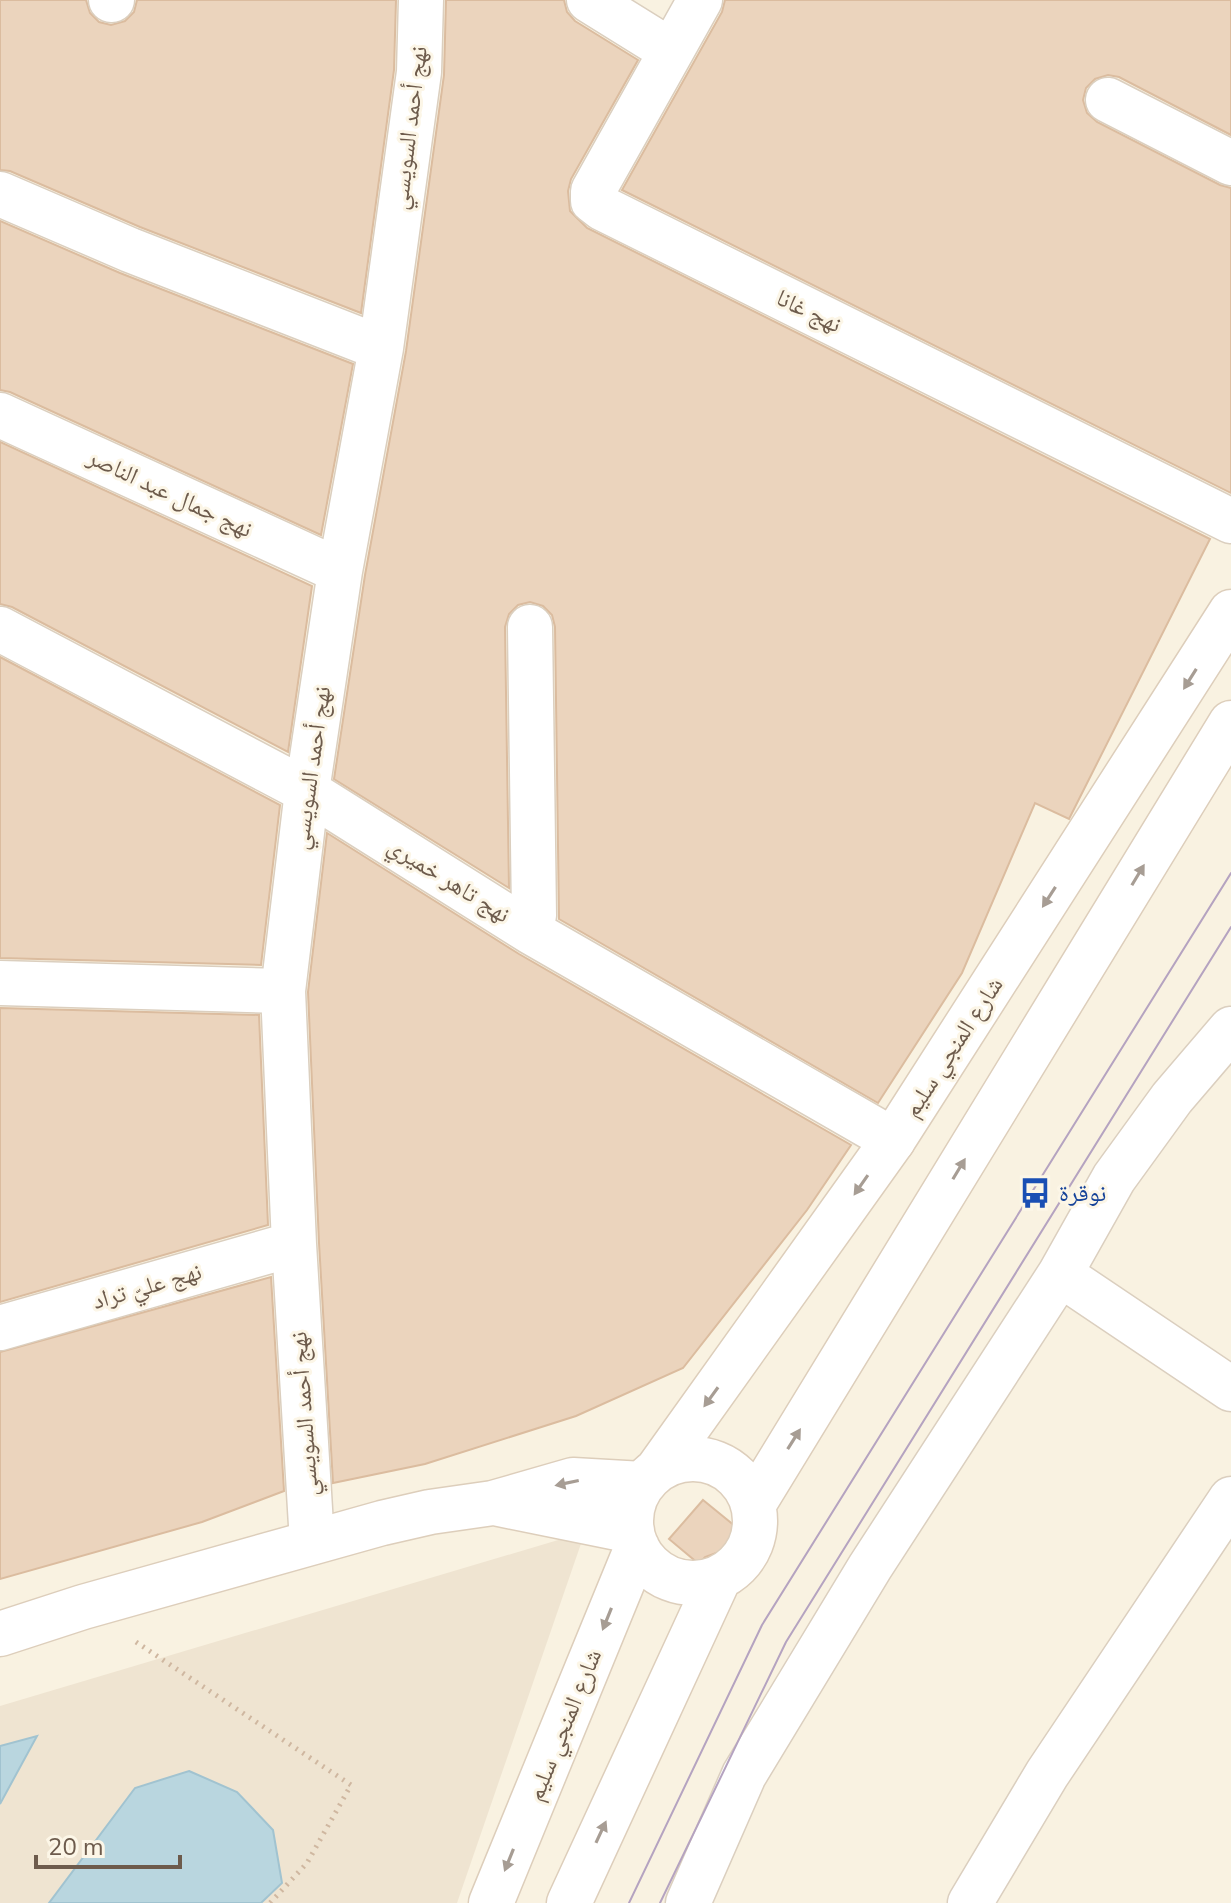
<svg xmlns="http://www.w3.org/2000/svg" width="1231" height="1903" font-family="'Nunito Sans','Noto Naskh Arabic',sans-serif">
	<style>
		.residential { fill: #efe4d1 }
		.water { fill: #b9d6df; stroke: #a1c3d0; stroke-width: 2 }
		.building { fill: #ebd4bd; stroke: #dbbc9f; stroke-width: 2 }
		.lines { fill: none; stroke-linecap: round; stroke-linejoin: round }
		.street-casing { stroke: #dbcfbf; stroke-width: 47 }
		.secondary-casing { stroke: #ddcebb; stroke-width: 47 }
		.path { stroke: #cfb7a0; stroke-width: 5; stroke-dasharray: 2 6; stroke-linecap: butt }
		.street { stroke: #fff; stroke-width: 44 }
		.secondary { stroke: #fff; stroke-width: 44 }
		.tram { stroke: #b5a3c0; stroke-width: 2 }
		.oneway { fill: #a79d94 }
		.labels { text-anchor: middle; stroke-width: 6; stroke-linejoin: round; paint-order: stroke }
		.street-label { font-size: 24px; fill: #6d5b4c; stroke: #fcf6e7 }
		.transit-label { font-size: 24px; fill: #164399; stroke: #fcf6e7; text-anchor: start }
	</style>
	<rect width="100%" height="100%" fill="#f9f2e1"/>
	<path class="residential" d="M 585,1532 L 457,1903 L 0,1903 L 0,1706 Z"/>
	<path class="water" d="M 37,1736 L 0,1804 L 0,1746 Z
		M 189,1771 L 237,1792 L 273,1830 L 282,1883 L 261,1903 L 49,1903 L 135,1788 Z"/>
	<path class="building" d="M 0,0 L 86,0 L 90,13 L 99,22 L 111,25 L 125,21 L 134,12 L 137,0 L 396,0 L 394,70 L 361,313 L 140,227 L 10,171 L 0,170 Z
		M 446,0 L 564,0 L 567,12 L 575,21 L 638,60 L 571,179 L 568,191 L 570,211 L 587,228 L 1210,539 L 1072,813 L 1069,819 L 1035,803 L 962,973 L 878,1103 L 559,919 L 555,627 L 552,615 L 543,606 L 530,602 L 518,605 L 509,614 L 505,627 L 509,888 L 334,779 L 365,575 L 406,351 L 444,75 Z
		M 725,0 L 1231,0 L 1231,135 L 1119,77 L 1108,75 L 1095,79 L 1086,88 L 1083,100 L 1087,113 L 1097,122 L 1220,185 L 1231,188 L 1231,493 L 622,190 L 722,12 Z
		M 0,221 L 120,273 L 353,364 L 321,535 L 10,392 L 0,390 Z
		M 0,442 L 312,586 L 288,752 L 12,607 L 0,604 Z
		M 0,657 L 280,805 L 261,965 L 0,958 Z
		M 327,833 L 519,954 L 851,1145 L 807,1210 L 683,1368 L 576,1416 L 425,1464 L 333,1483 L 319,1243 L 308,992 Z
		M 0,1008 L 259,1015 L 268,1225 L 0,1302 Z
		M 271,1277 L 284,1491 L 202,1522 L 0,1579 L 0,1352 Z
		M 703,1500 L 746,1535 L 730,1556 L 716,1553 L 705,1557 L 699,1564 L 669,1539 Z"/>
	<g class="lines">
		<defs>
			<path id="street" d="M 111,0 L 112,0
				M 589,0 L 671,51
				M 700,0 L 593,191 L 593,201 L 602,208 L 1231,521
				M 1108,100 L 1231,163
				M 0,194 L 130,250 L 381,348
				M 0,415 L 340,571
				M 530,627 L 534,915 L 531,932
				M 0,629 L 307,791 L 531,932 L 893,1140
				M 0,983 L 283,991
				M 1231,1029 L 1172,1098 L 1114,1178 L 1060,1274 L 1231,1389
				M 0,1328 L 294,1244
				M 312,1542 L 294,1244 L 283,991 L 307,791 L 340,571 L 381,348 L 419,72 L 421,0
				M 688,1903 L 744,1775 L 870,1567 L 1060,1274
				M 970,1903 L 1047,1774 L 1231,1499"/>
			<path id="secondary" d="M631 1521a62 62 0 1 1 124 0a62 62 0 1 1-124 0Z
				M 658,1469 L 893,1140 L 1231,612
				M 499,1504 L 632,1531
				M 753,1505 L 1231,723
				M 0,1634 L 83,1607 L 382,1523 L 430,1512 L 493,1503 L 573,1480 L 643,1484
				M 491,1903 L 637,1547
				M 569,1903 L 719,1578"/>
		</defs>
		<use href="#street" class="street-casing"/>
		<use href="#secondary" class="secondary-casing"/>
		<path class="path" d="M 136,1642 L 351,1785 L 307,1863 L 270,1903"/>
		<use href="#street" class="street"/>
		<use href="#secondary" class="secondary"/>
		<path class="tram" d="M 629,1903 L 762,1625 L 1231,873
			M 660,1903 L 786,1642 L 1231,927"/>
	</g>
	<defs><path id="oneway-solid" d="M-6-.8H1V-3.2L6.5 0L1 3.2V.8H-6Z" transform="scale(2)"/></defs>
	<g class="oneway">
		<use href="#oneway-solid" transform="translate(1190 679) rotate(122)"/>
		<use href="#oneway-solid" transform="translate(1138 875) rotate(-59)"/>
		<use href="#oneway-solid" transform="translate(1049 897) rotate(123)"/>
		<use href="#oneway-solid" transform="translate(959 1169) rotate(-59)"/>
		<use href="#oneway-solid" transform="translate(861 1185) rotate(125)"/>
		<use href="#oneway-solid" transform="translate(711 1397) rotate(126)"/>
		<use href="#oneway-solid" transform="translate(794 1439) rotate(-58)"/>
		<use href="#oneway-solid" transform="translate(567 1483) rotate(168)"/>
		<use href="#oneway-solid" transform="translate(607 1619) rotate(112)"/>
		<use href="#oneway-solid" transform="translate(601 1832) rotate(-65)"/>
		<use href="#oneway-solid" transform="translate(509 1860) rotate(112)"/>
	</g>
	<defs>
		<symbol id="bus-bare" viewBox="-9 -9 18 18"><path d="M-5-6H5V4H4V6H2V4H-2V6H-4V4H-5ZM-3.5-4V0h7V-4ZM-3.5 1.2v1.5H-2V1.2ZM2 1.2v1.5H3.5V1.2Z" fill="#1a4fb4" stroke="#fcf6e7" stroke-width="2.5" paint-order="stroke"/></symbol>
	</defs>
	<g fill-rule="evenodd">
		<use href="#bus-bare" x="1013" y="1171" width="44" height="44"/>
	</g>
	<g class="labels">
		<g class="street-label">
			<text transform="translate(409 128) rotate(-83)" y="8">نهج أحمد السويسي</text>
			<text transform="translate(809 311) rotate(26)" y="8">نهج غانا</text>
			<text transform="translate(170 493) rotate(25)" y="8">نهج جمال عبد الناصر</text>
			<text transform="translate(311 768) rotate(-82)" y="8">نهج أحمد السويسي</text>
			<text transform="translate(449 880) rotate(32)" y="8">نهج تاهر خميري</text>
			<text transform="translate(953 1047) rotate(-57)" y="8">شارع المنجي سليم</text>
			<text transform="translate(147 1286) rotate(-16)" y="8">نهج عليّ تراد</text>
			<text transform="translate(304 1414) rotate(-94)" y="8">نهج أحمد السويسي</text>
			<text transform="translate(564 1725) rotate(-68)" y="8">شارع المنجي سليم</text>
		</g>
		<g class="transit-label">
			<text x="1059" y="1201">نوقرة</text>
		</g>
	</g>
	<path d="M36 1855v12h144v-12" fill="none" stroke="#6d5b4c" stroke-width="4"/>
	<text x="48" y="1855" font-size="24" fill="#6d5b4c" stroke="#fcf6e7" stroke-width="6" paint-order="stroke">20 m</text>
</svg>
